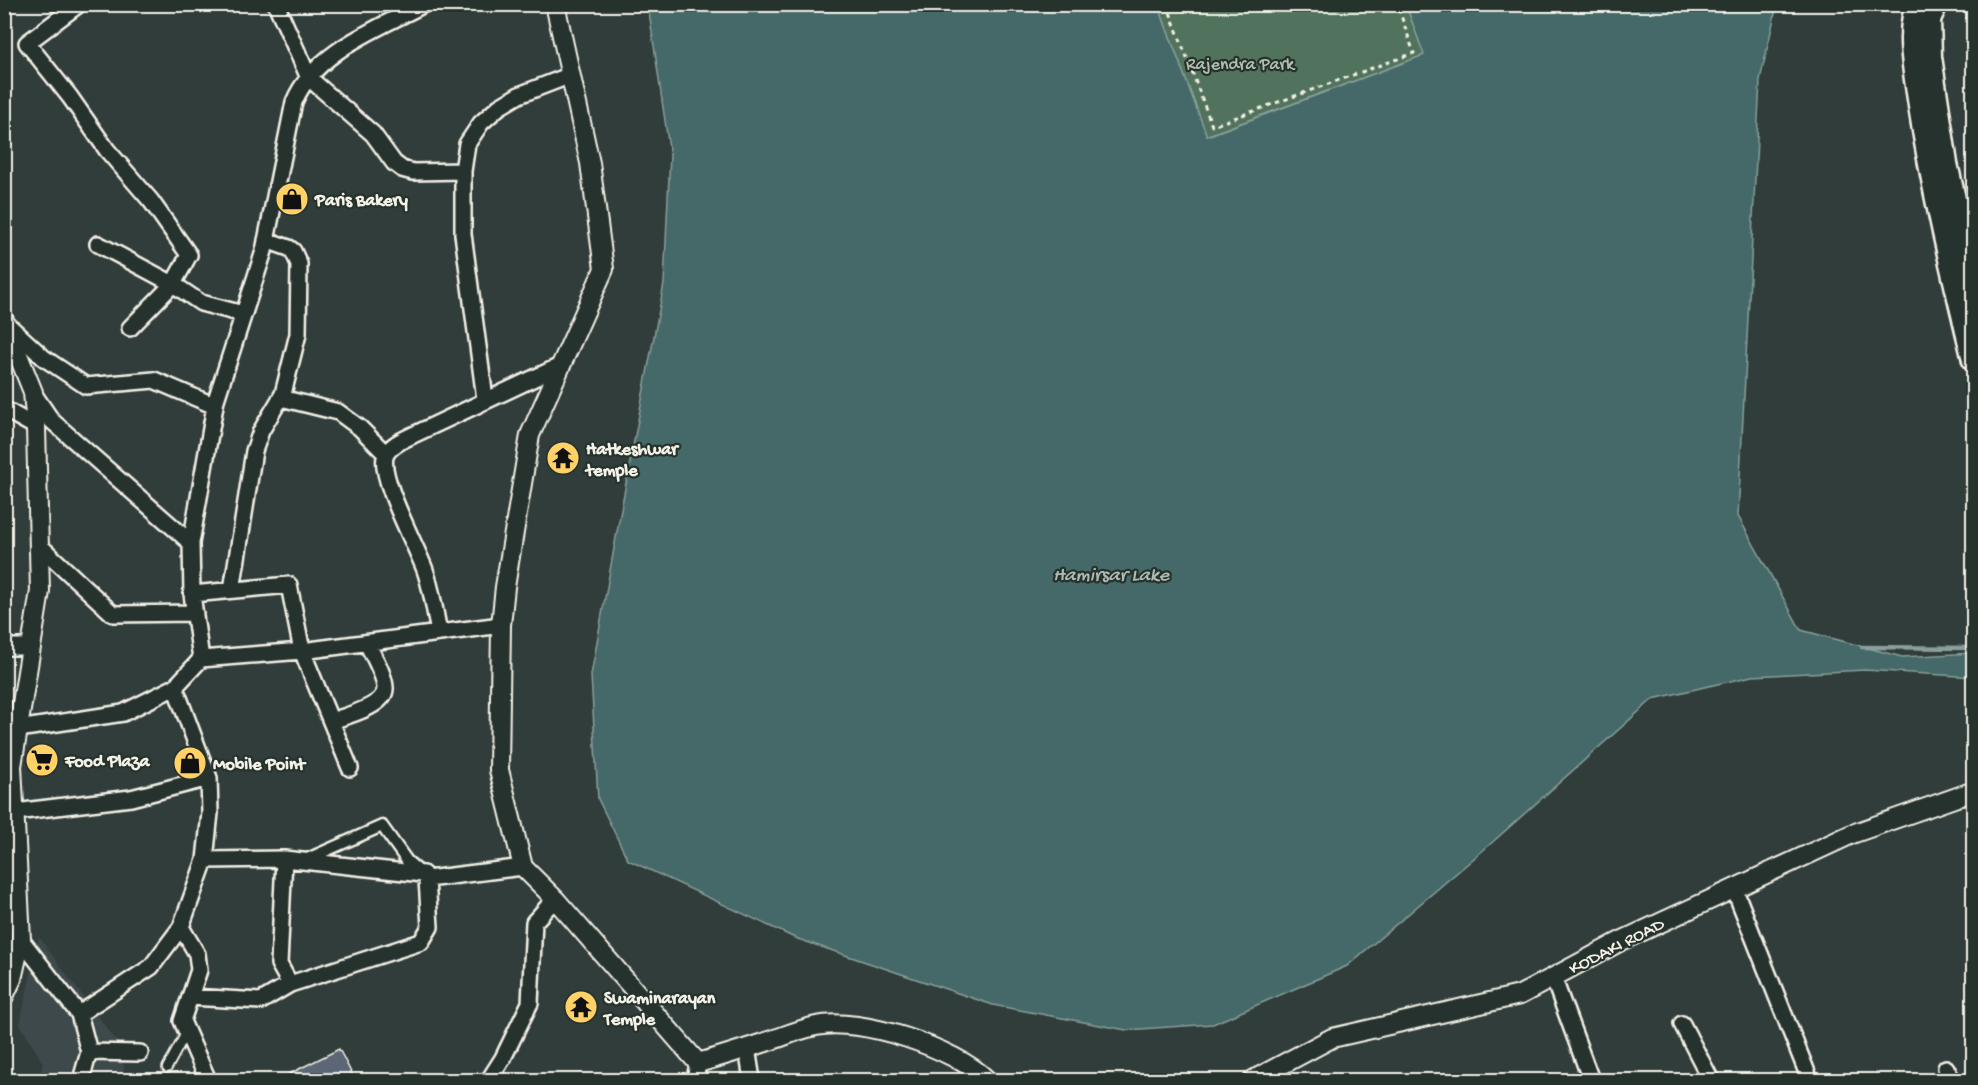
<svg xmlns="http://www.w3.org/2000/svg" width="1978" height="1085" font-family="'Gochi Hand',sans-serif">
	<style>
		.built { fill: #3e494c }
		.green { fill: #51725c; stroke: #a2b2a2; stroke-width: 1.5 }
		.water { fill: #446967; stroke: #8a9f9b; stroke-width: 1.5 }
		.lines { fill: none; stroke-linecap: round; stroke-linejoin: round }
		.stream { stroke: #8a9f9b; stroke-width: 4.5 }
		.building { fill: #5b6674; stroke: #f4f1e8; stroke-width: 1.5 }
		.service-casing { stroke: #f4f1e8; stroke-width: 12 }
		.pedestrian-casing { stroke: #f4f1e8; stroke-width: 15 }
		.minor-casing { stroke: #f4f1e8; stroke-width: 20 }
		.tertiary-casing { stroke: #f4f1e8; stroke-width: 22 }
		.primary-casing { stroke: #f4f1e8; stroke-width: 27 }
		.path { stroke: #f4f1e8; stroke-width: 3; stroke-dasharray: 4.5 4.5; stroke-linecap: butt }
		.service { stroke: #26332d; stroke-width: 8 }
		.pedestrian { stroke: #26332d; stroke-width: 10 }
		.minor { stroke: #26332d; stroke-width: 15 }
		.tertiary { stroke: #26332d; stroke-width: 18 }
		.primary { stroke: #26332d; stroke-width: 22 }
		.labels { text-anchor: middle; stroke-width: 4.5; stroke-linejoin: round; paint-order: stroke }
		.park-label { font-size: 18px; fill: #b3beb0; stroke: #26332d }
		.poi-label { font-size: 18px; font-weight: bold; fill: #f4f1e8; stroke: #26332d; text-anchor: start }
		.street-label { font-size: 18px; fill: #f4f1e8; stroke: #26332d }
		.water-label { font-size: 20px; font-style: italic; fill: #aebbb4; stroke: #26332d }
	</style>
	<rect width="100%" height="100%" fill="#313d3b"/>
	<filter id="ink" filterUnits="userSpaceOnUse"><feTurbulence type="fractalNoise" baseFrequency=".0167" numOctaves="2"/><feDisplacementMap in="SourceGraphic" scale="12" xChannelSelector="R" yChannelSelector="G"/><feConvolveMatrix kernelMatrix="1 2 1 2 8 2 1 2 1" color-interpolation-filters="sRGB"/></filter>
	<g filter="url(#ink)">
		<path class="built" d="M 39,937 L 123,1050 L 124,1080 L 38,1080 L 43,1063 L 20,1024 Z"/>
		<path class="green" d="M 1158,5 L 1406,5 L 1425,55 L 1206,136 Z"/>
		<path class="water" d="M 648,5 L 1158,5 L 1207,136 L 1424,55 L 1406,5 L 1777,5 L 1760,80 L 1738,516 L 1801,630 L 1902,657 L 1973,653 L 1973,677 L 1865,670 L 1752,676 L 1653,699 L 1487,847 L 1347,966 L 1213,1024 L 1126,1030 L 993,1005 L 795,938 L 628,860 L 598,799 L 591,675 L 623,499 L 664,284 L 670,155 Z"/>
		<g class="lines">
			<path class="stream" d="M 1862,647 L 1974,648"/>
		</g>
		<path class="building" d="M 339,1049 L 355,1080 L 277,1080 Z"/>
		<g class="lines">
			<defs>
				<path id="service" d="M 167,1068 L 186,1033"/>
				<path id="pedestrian" d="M 305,860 L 382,826 L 407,861 L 421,873"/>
				<path id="minor" d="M 79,4 L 27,43 L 70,97 L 107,150 L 151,201 L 189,255 L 173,284 L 130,328
					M 276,4 L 309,78 L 373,134 L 394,163 L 402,169 L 413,172 L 463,171
					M 98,244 L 173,284 L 201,303 L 243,314
					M 8,325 L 44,358 L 86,386 L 154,380 L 215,406
					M 33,393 L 52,421 L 191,543
					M 281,398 L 338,412 L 360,428 L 386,454
					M 485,399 L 463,234 L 463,171 L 467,144 L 481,123 L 499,107 L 519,95 L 571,75
					M 4,409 L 36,427
					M 39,545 L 113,614 L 195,613
					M 232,590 L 254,451 L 261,431 L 283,394 L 298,334 L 299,264 L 293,251 L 289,248 L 266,240
					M 192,594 L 289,585 L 302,651 L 350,768
					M 439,633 C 435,612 432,590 425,570 C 416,545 380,480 385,457 C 388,446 403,440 413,435 L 562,365
					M 4,647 L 31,647
					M 201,659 L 302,651 L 501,625
					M 331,721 C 346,716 387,706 385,687 C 384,673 373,656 367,643
					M 18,729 L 123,713 L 175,687
					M 15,812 L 131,798 L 209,778
					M 284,859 L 279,964 L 290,984
					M 205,860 L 284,859 L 423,874 L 427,879 L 523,867
					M 1734,888 L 1810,1080
					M 181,927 L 197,954 L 199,970 L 182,1021 L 208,1080
					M 21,940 L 79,1014 L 89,1052 L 81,1080
					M 1553,977 L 1591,1080
					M 190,997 L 261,1001 L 290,984 L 421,942 L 430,927 L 427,879
					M 79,1014 L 151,967 L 181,927 L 205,860 L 210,813 L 209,778 L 175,687 L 201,659 L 192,594 L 191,543 L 216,400 L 264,251 L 294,102 C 315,51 378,29 424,4
					M 1682,1024 L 1711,1080
					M 747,1048 L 752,1080
					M 89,1052 L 140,1053
					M 1946,1068 L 1952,1080
					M 489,1080 L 503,1058 L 530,1003 L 534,922 L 555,899
					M 695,1080 L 698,1063"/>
				<path id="tertiary" d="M 555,4 L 590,163 L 604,269 L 530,435 L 505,587 L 501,625 L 499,770 L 523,867 L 555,899 L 698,1063 C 723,1056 748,1048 772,1040 C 787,1035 801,1029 816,1026 C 860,1016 956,1049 987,1080
					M 4,320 L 33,392 L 36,427 L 40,591 L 12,766 L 21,940 L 12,979 L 4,996
					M 1253,1080 L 1332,1038 L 1520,995 L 1619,942 L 1852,834 L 1974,791"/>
				<path id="primary" d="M 1918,4 C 1906,31 1915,71 1919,99 C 1932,187 1953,273 1974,360
					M 1936,4 L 1929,19 L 1930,57 L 1946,164 L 1974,286"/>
			</defs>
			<use href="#service" class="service-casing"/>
			<use href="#pedestrian" class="pedestrian-casing"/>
			<use href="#minor" class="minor-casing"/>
			<use href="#tertiary" class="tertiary-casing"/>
			<use href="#primary" class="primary-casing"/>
			<path class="path" d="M 1167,4 L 1212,126 L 1414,53 L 1397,4"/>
			<use href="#service" class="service"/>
			<use href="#pedestrian" class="pedestrian"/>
			<use href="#minor" class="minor"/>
			<use href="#tertiary" class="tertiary"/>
			<use href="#primary" class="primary"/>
		</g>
	</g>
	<defs>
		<symbol id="shop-disc" viewBox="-11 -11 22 22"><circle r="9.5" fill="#ffd166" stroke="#26332d"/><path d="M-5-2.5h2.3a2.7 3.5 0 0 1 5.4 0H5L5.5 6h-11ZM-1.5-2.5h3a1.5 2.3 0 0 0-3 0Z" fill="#111"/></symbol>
		<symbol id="temple-disc" viewBox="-11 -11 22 22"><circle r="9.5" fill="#ffd166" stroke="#26332d"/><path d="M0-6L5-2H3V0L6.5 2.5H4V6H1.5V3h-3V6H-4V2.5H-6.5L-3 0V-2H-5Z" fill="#111"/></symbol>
		<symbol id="supermarket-disc" viewBox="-11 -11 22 22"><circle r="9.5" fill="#ffd166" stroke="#26332d"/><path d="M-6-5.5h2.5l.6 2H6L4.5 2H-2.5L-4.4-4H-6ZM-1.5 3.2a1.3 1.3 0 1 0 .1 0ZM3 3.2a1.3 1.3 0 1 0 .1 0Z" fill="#111"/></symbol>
	</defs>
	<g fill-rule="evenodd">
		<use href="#shop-disc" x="273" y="180" width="38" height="38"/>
		<use href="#temple-disc" x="544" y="439" width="38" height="38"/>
		<use href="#supermarket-disc" x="23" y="741" width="38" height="38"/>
		<use href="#shop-disc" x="171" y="744" width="38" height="38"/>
		<use href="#temple-disc" x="562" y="988" width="38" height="38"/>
	</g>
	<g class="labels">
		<g class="park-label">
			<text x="1240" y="69">Rajendra Park</text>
		</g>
		<g class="poi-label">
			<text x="315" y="205">Paris Bakery</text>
			<text x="586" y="454">Hatkeshwar<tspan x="586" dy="21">temple</tspan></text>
			<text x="65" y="766">Food Plaza</text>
			<text x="213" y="769">Mobile Point</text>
			<text x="604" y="1003">Swaminarayan<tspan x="604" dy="21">Temple</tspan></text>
		</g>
		<g class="street-label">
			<text transform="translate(1616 945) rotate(-27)" y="6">KODAKI ROAD</text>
		</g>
		<g class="water-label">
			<text x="1111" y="580">Hamirsar Lake</text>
		</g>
	</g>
	<rect width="1978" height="1085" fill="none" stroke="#26332d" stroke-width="24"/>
	<rect x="12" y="12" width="1954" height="1061" fill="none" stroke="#f4f1e8" stroke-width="2" filter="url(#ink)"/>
</svg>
